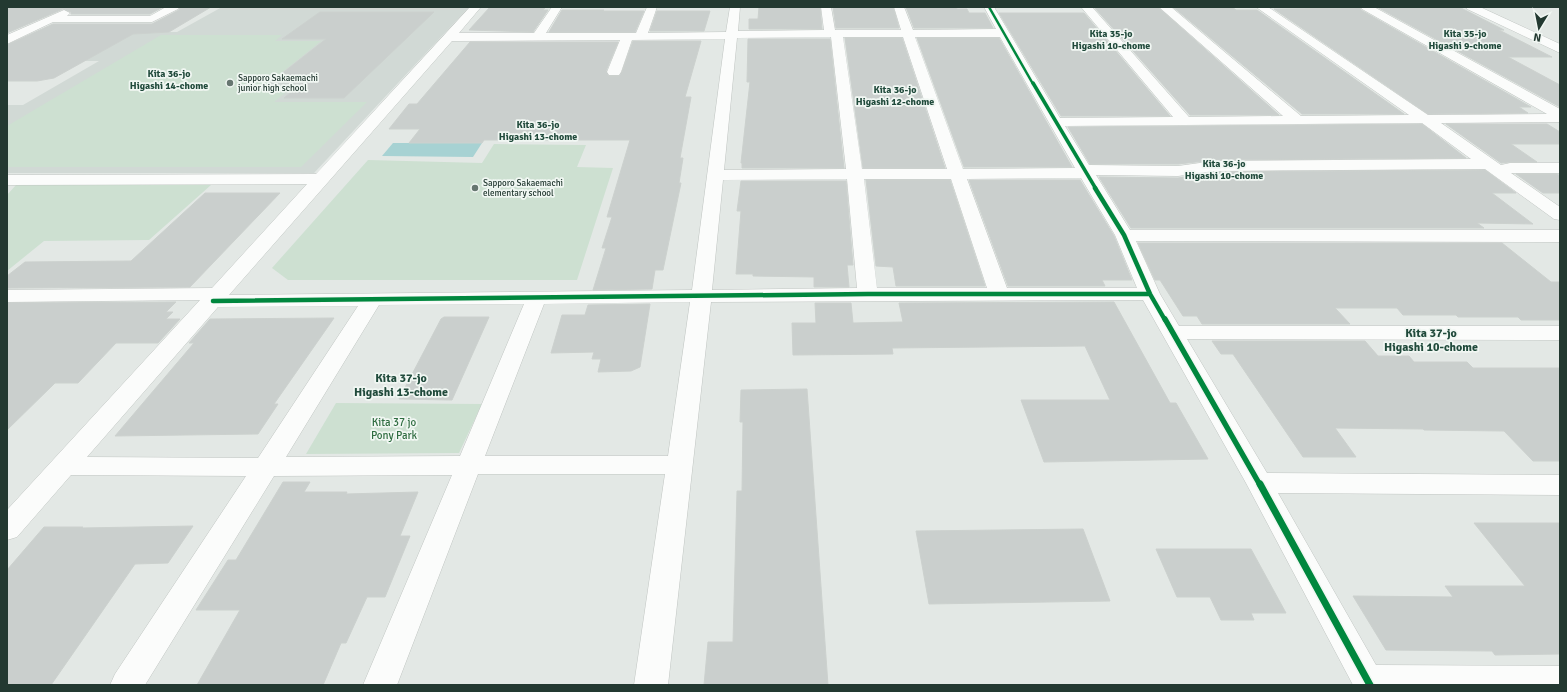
<svg xmlns="http://www.w3.org/2000/svg" width="1567" height="692" font-family="Signika,sans-serif">
	<style>
		.built { fill: #d1d9d5 }
		.green { fill: #cde0d1 }
		.water { fill: #a7d2d3 }
		.building { fill: #cacfcd; stroke: #ccd1ce }
		.lines { fill: none; stroke-linecap: round; stroke-linejoin: round }
		.street-casing { stroke: #c0c5c2; stroke-width: 1 }
		.street { fill: #fbfcfb; fill-rule: evenodd }
		.cycleway-far4-casing { stroke: #f1f7f3; stroke-width: 4 }
		.cycleway-far3-casing { stroke: #f1f7f3; stroke-width: 5 }
		.cycleway-far2-casing { stroke: #f1f7f3; stroke-width: 6 }
		.cycleway-far1-casing { stroke: #f1f7f3; stroke-width: 8 }
		.cycleway-casing { stroke: #f1f7f3; stroke-width: 10 }
		.cycleway-far4 { stroke: #00873e; stroke-width: 2.5 }
		.cycleway-far3 { stroke: #00873e; stroke-width: 3.5 }
		.cycleway-far2 { stroke: #00873e; stroke-width: 4.5 }
		.cycleway-far1 { stroke: #00873e; stroke-width: 5.5 }
		.cycleway { stroke: #00873e; stroke-width: 7 }
		.poi-dot { fill: #667670; stroke: #f1f7f3; stroke-width: 1.5 }
		.labels { text-anchor: middle; stroke-width: 3.5; stroke-linejoin: round; paint-order: stroke }
		.far-poi-label { font-size: 9px; fill: #233931; stroke: #f1f7f3; text-anchor: start }
		.far-neighbourhood-label { font-size: 10px; font-weight: bold; fill: #204a3b; stroke: #f1f7f3 }
		.park-label { font-size: 11px; fill: #306d41; stroke: #f1f7f3 }
		.neighbourhood-label { font-size: 12px; font-weight: bold; fill: #204a3b; stroke: #f1f7f3 }
	</style>
	<rect width="100%" height="100%" fill="#e3e8e5"/>
	<path class="built" d="M 222,7 L 469,7 L 314,173 L 7,173 L 7,105 L 23,105 L 99,61 L 38,61 L 49,33 L 177,32 Z"/>
	<path class="green" d="M 161,35 L 282,35 L 275,41 L 321,41 L 264,87 L 292,87 L 274,102 L 367,102 L 301,167 L 7,167 L 7,126 Z
		M 494,144 L 586,145 L 577,167 L 613,168 L 577,280 L 288,280 L 272,268 L 368,160 L 482,163 Z
		M 16,185 L 211,185 L 149,240 L 44,241 L 7,271 L 7,195 Z
		M 336,403 L 482,404 L 459,453 L 306,454 Z"/>
	<path class="water" d="M 393,143 L 482,143 L 473,157 L 382,156 Z"/>
	<path class="building" d="M 7,7 L 163,7 L 150,14 L 71,14 L 71,12 L 63,9 L 7,33 Z
		M 180,7 L 211,7 L 169,32 L 133,34 L 54,78 L 37,81 L 7,81 L 7,45 L 53,24 L 152,24 L 179,10 Z
		M 490,7 L 546,7 L 543,10 L 548,10 L 533,32 L 469,30 Z
		M 759,7 L 820,7 L 822,29 L 749,29 L 749,19 L 758,19 Z
		M 833,7 L 893,7 L 899,28 L 836,28 Z
		M 906,7 L 956,7 L 957,9 L 967,9 L 969,13 L 985,13 L 993,28 L 914,28 Z
		M 1094,7 L 1158,7 L 1279,115 L 1190,115 Z
		M 1173,7 L 1232,7 L 1236,10 L 1257,10 L 1404,114 L 1302,114 Z
		M 1377,7 L 1459,7 L 1504,30 L 1499,30 L 1552,57 L 1508,57 L 1560,85 L 1560,107 Z
		M 1360,8 L 1361,10 L 1531,107 L 1519,107 L 1528,113 L 1428,114 L 1274,9 Z
		M 562,10 L 604,10 L 603,11 L 644,11 L 635,32 L 549,32 Z
		M 657,11 L 710,11 L 704,31 L 650,31 Z
		M 320,12 L 434,12 L 344,98 L 284,98 L 302,83 L 270,83 L 326,39 L 282,39 Z
		M 999,13 L 1084,13 L 1170,116 L 1061,116 Z
		M 845,38 L 902,38 L 945,168 L 863,168 Z
		M 917,38 L 999,38 L 1072,167 L 964,167 Z
		M 748,39 L 830,39 L 844,168 L 742,168 L 742,163 L 741,163 L 750,82 L 747,82 Z
		M 633,41 L 701,41 L 685,97 L 691,97 L 680,158 L 683,158 L 679,183 L 681,183 L 663,270 L 655,270 L 652,289 L 593,290 L 606,248 L 602,248 L 612,217 L 607,217 L 630,140 L 484,140 L 482,143 L 409,143 L 420,129 L 389,129 L 409,104 L 417,104 L 470,42 L 618,42 L 606,71 L 609,76 L 619,76 L 622,72 Z
		M 1422,124 L 1466,158 L 1214,160 L 1178,164 L 1090,164 L 1068,127 Z
		M 1446,124 L 1547,124 L 1560,132 L 1560,144 L 1511,144 L 1537,162 L 1510,162 L 1501,163 Z
		M 1485,170 L 1516,193 L 1492,193 L 1533,224 L 1477,223 L 1484,228 L 1131,228 L 1099,177 L 1178,178 L 1214,172 Z
		M 1516,174 L 1557,174 L 1560,176 L 1560,193 L 1543,193 Z
		M 866,180 L 950,180 L 985,286 L 896,286 L 893,267 L 876,266 Z
		M 969,180 L 1080,180 L 1114,236 L 1132,280 L 1102,280 L 1105,286 L 1008,286 Z
		M 741,181 L 846,181 L 853,265 L 847,265 L 849,287 L 814,287 L 814,277 L 753,276 L 753,274 L 736,274 L 741,211 L 737,211 Z
		M 205,193 L 280,193 L 190,287 L 7,288 L 7,276 L 25,262 L 131,261 Z
		M 1138,243 L 1502,243 L 1551,282 L 1560,282 L 1560,320 L 1521,320 L 1518,317 L 1458,317 L 1456,315 L 1403,315 L 1397,308 L 1335,308 L 1350,324 L 1202,324 L 1197,316 L 1183,316 L 1160,280 L 1155,280 Z
		M 176,302 L 166,312 L 173,312 L 166,319 L 180,319 L 158,343 L 116,343 L 78,383 L 55,383 L 7,430 L 7,303 Z
		M 1114,302 L 1170,403 L 1176,403 L 1208,459 L 1044,462 L 1021,400 L 1110,400 L 1085,346 L 892,348 L 893,354 L 793,355 L 792,323 L 816,323 L 815,303 L 851,303 L 853,323 L 903,322 L 899,303 Z
		M 650,304 L 640,367 L 631,371 L 598,372 L 601,359 L 592,359 L 594,352 L 551,353 L 562,315 L 585,315 L 588,305 Z
		M 444,317 L 489,317 L 452,400 L 399,399 L 441,319 Z
		M 334,318 L 274,404 L 278,404 L 258,434 L 115,436 L 194,343 L 189,343 L 210,319 Z
		M 1212,341 L 1365,341 L 1378,356 L 1409,356 L 1414,362 L 1467,362 L 1473,368 L 1560,368 L 1560,461 L 1533,461 L 1504,431 L 1424,430 L 1423,429 L 1335,428 L 1356,457 L 1303,457 L 1233,354 L 1221,354 Z
		M 807,389 L 828,685 L 704,685 L 708,642 L 733,642 L 737,491 L 742,491 L 743,422 L 740,422 L 741,390 Z
		M 283,482 L 310,482 L 304,492 L 347,492 L 346,494 L 418,492 L 400,536 L 410,536 L 385,597 L 367,597 L 346,643 L 341,643 L 323,685 L 197,685 L 240,610 L 196,610 L 228,560 L 236,560 Z
		M 1474,523 L 1560,523 L 1560,654 L 1495,655 L 1492,651 L 1386,650 L 1353,596 L 1453,597 L 1445,586 L 1525,586 Z
		M 193,526 L 168,563 L 135,564 L 51,685 L 7,685 L 7,570 L 44,527 L 83,527 L 82,528 Z
		M 1083,529 L 1110,601 L 929,604 L 916,531 Z
		M 1156,549 L 1251,549 L 1286,613 L 1251,613 L 1254,620 L 1221,620 L 1210,597 L 1177,597 Z"/>
	<g class="lines">
		<defs>
			<path id="street" d="M 166,7 L 179,7 L 178,9 L 152,22 L 53,22 L 7,44 L 7,35 L 64,10 L 70,13 L 67,16 L 150,16 Z
				M 470,7 L 481,7 L 459,33 L 534,33 L 552,7 L 562,7 L 546,33 L 636,33 L 647,7 L 657,7 L 648,33 L 726,32 L 730,7 L 740,7 L 738,31 L 824,30 L 821,7 L 831,7 L 835,30 L 901,30 L 894,7 L 904,7 L 913,30 L 996,29 L 984,7 L 994,7 L 1060,118 L 1173,117 L 1081,7 L 1092,7 L 1189,117 L 1283,116 L 1159,7 L 1171,7 L 1301,116 L 1409,115 L 1256,7 L 1268,7 L 1428,115 L 1547,114 L 1362,9 L 1361,7 L 1374,7 L 1560,109 L 1560,122 L 1441,123 L 1501,165 L 1510,163 L 1560,163 L 1560,173 L 1511,173 L 1560,207 L 1560,220 L 1554,219 L 1485,169 L 1214,171 L 1178,176 L 1096,175 L 1130,230 L 1560,230 L 1560,242 L 1136,241 L 1160,294 L 1179,326 L 1560,326 L 1560,340 L 1187,339 L 1267,473 L 1560,475 L 1560,495 L 1278,493 L 1376,665 L 1560,666 L 1560,685 L 1353,685 L 1246,483 L 1143,300 L 711,302 L 668,685 L 634,685 L 665,474 L 478,474 L 397,685 L 363,685 L 452,475 L 274,476 L 145,685 L 110,685 L 115,674 L 246,476 L 71,475 L 17,537 L 7,540 L 7,510 L 200,300 L 7,302 L 7,290 L 212,288 L 307,184 L 7,185 L 7,175 L 316,174 ZM 831,37 L 846,169 L 724,170 L 737,38 ZM 843,37 L 903,37 L 947,169 L 862,169 ZM 915,37 L 1000,37 L 1075,168 L 963,169 ZM 725,39 L 692,290 L 229,295 L 452,41 L 620,40 L 607,72 L 609,75 L 619,75 L 621,72 L 632,40 ZM 1422,123 L 1471,159 L 1214,161 L 1178,166 L 1089,165 L 1065,126 ZM 1081,178 L 1115,235 L 1137,288 L 1007,288 L 967,179 ZM 847,179 L 857,288 L 712,290 L 723,180 ZM 864,179 L 951,179 L 987,288 L 877,288 ZM 690,302 L 668,456 L 485,456 L 544,304 ZM 524,304 L 460,456 L 286,457 L 379,305 ZM 358,306 L 258,458 L 87,457 L 218,307 Z
				M 1466,7 L 1480,7 L 1560,44 L 1560,53 L 1467,9 Z"/>
		</defs>
		<use href="#street" class="street-casing"/>
		<use href="#street" class="street"/>
		<defs>
			<path id="cycleway-far4" d="M 989,7 L 1033,84"/>
			<path id="cycleway-far3" d="M 1033,83 L 1096,189"/>
			<path id="cycleway-far2" d="M 1095,188 L 1124,235 L 1150,294 L 1165,320
				M 213,301 L 868,294 L 1150,294"/>
			<path id="cycleway-far1" d="M 1165,319 L 1260,485"/>
			<path id="cycleway" d="M 1260,484 L 1370,685"/>
		</defs>
		<use href="#cycleway-far4" class="cycleway-far4-casing"/>
		<use href="#cycleway-far3" class="cycleway-far3-casing"/>
		<use href="#cycleway-far2" class="cycleway-far2-casing"/>
		<use href="#cycleway-far1" class="cycleway-far1-casing"/>
		<use href="#cycleway" class="cycleway-casing"/>
		<use href="#cycleway-far4" class="cycleway-far4"/>
		<use href="#cycleway-far3" class="cycleway-far3"/>
		<use href="#cycleway-far2" class="cycleway-far2"/>
		<use href="#cycleway-far1" class="cycleway-far1"/>
		<use href="#cycleway" class="cycleway"/>
	</g>
	<g class="poi-dot">
		<circle cx="230" cy="83" r="4"/>
		<circle cx="475" cy="188" r="4"/>
	</g>
	<g class="labels">
		<g class="far-poi-label">
			<text x="238" y="81">Sapporo Sakaemachi<tspan x="238" dy="10">junior high school</tspan></text>
			<text x="483" y="186">Sapporo Sakaemachi<tspan x="483" dy="10">elementary school</tspan></text>
		</g>
		<g class="far-neighbourhood-label">
			<text x="1111" y="37">Kita 35-jo<tspan x="1111" dy="12">Higashi 10-chome</tspan></text>
			<text x="1465" y="37">Kita 35-jo<tspan x="1465" dy="12">Higashi 9-chome</tspan></text>
			<text x="169" y="77">Kita 36-jo<tspan x="169" dy="12">Higashi 14-chome</tspan></text>
			<text x="895" y="93">Kita 36-jo<tspan x="895" dy="12">Higashi 12-chome</tspan></text>
			<text x="538" y="128">Kita 36-jo<tspan x="538" dy="12">Higashi 13-chome</tspan></text>
			<text x="1224" y="167">Kita 36-jo<tspan x="1224" dy="12">Higashi 10-chome</tspan></text>
		</g>
		<g class="park-label">
			<text x="394" y="426">Kita 37 jo<tspan x="394" dy="13">Pony Park</tspan></text>
		</g>
		<g class="neighbourhood-label">
			<text x="1431" y="337">Kita 37-jo<tspan x="1431" dy="14">Higashi 10-chome</tspan></text>
			<text x="401" y="382">Kita 37-jo<tspan x="401" dy="14">Higashi 13-chome</tspan></text>
		</g>
	</g>
	<rect width="1567" height="692" fill="none" stroke="#233931" stroke-width="16"/>
	<g transform="translate(1539 28) rotate(190)" stroke="#f1f7f3" stroke-width="3" paint-order="stroke">
	<path d="M0-3L7 15L0 10L-7 15Z" fill="#233931"/>
	<text y="-6" font-size="11" font-weight="bold" text-anchor="middle" fill="#233931">N</text>
	</g>
</svg>
